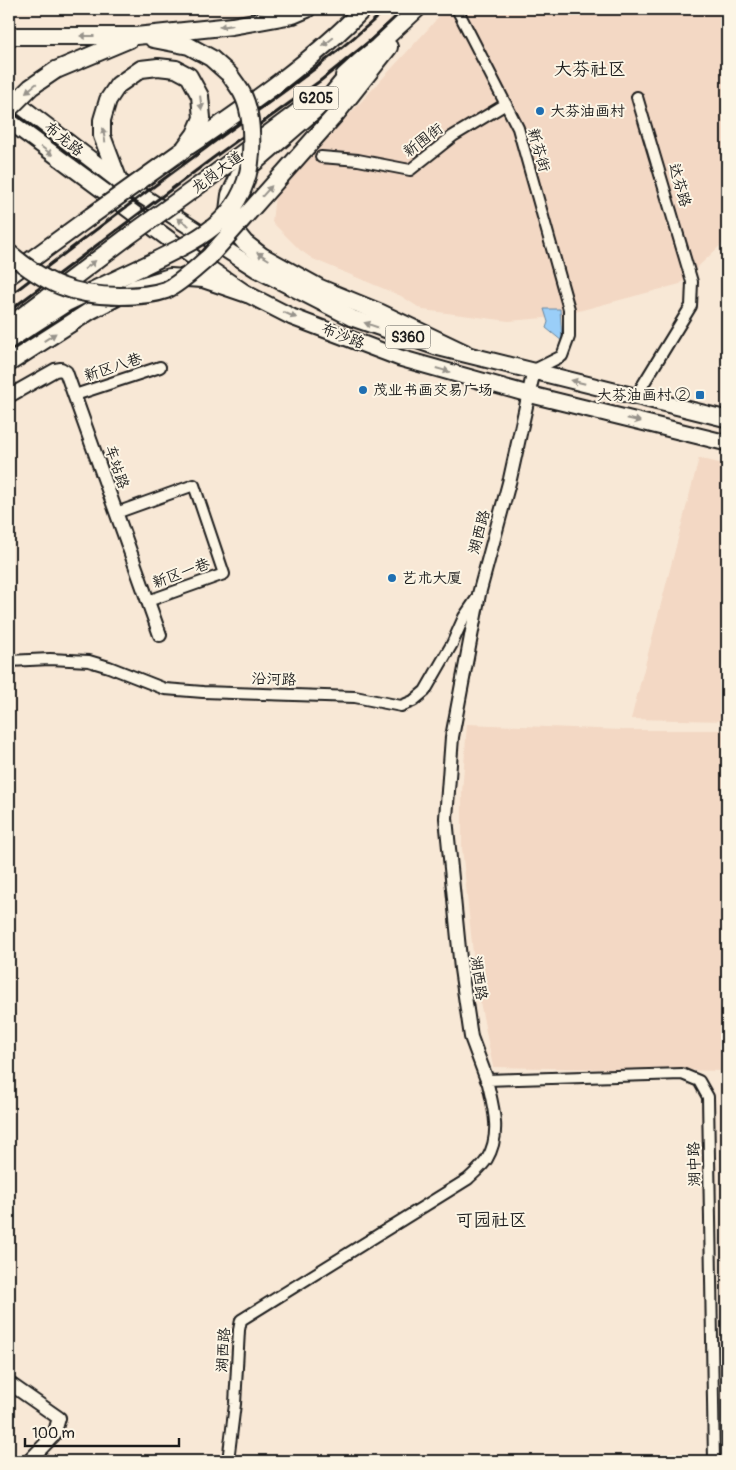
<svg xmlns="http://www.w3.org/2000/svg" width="736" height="1470" font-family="Pangolin,'LXGW WenKai TC',sans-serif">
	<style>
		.built { fill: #f3d8c4 }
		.water { fill: #9acef8; stroke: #6887a0 }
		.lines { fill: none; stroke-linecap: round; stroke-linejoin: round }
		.minor-casing { stroke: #1c1c1c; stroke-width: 14 }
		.tertiary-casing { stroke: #1c1c1c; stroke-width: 16 }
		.primary-casing { stroke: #1c1c1c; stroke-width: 19 }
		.trunk-casing { stroke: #1c1c1c; stroke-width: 20 }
		.minor { stroke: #fcf5e5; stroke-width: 10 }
		.tertiary { stroke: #fcf5e5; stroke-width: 12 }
		.primary { stroke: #fcf5e5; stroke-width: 15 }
		.trunk { stroke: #fcf5e5; stroke-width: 16 }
		.rail { stroke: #1c1c1c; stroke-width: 3 }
		.trunk-bridge-casing { stroke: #1c1c1c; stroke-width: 20; stroke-linecap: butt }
		.trunk-bridge { stroke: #fcf5e5; stroke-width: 16 }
		.oneway { fill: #97938b }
		.poi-dot { fill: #1f6fb2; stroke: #fcf5e5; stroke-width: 2 }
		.labels { text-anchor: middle; stroke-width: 4; stroke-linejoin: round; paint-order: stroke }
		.shield { fill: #fcf5e5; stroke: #5f5d58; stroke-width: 1 }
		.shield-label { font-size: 14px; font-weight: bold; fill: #1c1c1c }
		.poi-label { font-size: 15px; fill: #1c1c1c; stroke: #fcf5e5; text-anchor: start }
		.street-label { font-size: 15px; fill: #1c1c1c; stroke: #fcf5e5 }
		.quarter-label { font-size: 18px; fill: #1c1c1c; stroke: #fcf5e5 }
	</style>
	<rect width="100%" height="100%" fill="#f8e8d6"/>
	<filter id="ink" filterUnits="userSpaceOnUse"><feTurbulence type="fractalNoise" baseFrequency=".02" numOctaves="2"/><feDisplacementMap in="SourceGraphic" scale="10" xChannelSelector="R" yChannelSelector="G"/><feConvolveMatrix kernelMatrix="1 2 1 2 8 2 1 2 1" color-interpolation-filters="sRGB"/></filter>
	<g filter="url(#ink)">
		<path class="built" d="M 445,9 L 727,9 L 727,239 L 680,284 L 556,317 L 509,321 L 423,310 L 401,296 L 313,259 L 300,250 L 272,222 L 275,195 L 429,28 Z
			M 699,458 L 727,465 L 727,721 L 631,719 Z
			M 467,724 L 623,730 L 727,730 L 727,1071 L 493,1067 L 476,982 L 462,848 L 462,793 Z"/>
		<path class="water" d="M 544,309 L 560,309 L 562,341 L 546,328 L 548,322 Z"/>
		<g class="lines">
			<defs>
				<path id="minor" d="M 457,9 L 518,128 L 569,309 L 569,337 L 562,356 L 534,370
					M 321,157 L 358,160 L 410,170 L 453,136 L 506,104
					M 75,395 L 160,367
					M 636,396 L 691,306 L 692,282 L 637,97
					M 116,513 L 194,485 L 224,574 L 148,601
					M 9,661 L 50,659 L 89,661 L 109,667 L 165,689 L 203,692 L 355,697 L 401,706 L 413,701 L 425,691 L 452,644 L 464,617 L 477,598
					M 228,1461 L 235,1404 L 239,1330 L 241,1320 L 468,1179 C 474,1173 482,1167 487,1159 C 502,1134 493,1106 487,1080 L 682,1074 L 699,1081 L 708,1097 L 714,1461"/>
				<path id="tertiary" d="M 9,396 L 55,370 L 61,369 L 66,372 L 160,635
					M 487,1080 L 471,1037 L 461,969 L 446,818 L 452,737 L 479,594 L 510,479 L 534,370
					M 9,1383 L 59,1418 L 54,1435 L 29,1461"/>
				<path id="primary" d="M 9,97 L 119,181 L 256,269 L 352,318 L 436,347 L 727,419
					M 9,121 L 197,260 L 247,294 L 292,317 L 400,358 L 528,394 L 727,443"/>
				<path id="trunk" d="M 9,36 L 136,36 L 232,26 L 293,15 L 307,9
					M 153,39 L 189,46 L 211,58 L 229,74
					M 353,69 L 329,98 L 239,176 L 230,195 L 228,211 L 232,227 L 245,243 L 262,256 L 320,288 L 381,313 L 465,353
					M 56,70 L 130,39
					M 344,76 L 417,9
					M 336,114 L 389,47
					M 189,146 C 249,105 313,61 363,9
					M 209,178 L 299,111
					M 119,181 L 102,136 L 102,120 L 108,100 L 118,85 L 141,69 L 158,67 L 176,69 L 189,76 L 200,96 L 202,118 L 195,134 L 183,150
					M 9,276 L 91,216
					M 9,326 L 126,238
					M 9,340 L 66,303 L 142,267
					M 9,363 L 90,311 L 135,288 L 170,277 L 203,279 L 247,294"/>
			</defs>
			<use href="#minor" class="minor-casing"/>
			<use href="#tertiary" class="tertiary-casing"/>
			<use href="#primary" class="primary-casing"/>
			<use href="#trunk" class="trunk-casing"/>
			<use href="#minor" class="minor"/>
			<use href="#tertiary" class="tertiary"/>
			<use href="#primary" class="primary"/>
			<use href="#trunk" class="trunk"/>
			<path class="rail" d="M 9,296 C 74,246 140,196 206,148 C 267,103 331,61 386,9
				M 9,311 L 213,158 L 320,81 L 371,40 L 404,9"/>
			<defs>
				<path id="trunk-bridge" d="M 9,109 L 31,87 L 56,70
					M 91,216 L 183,150
					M 126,238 L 209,178
					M 9,253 C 45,283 72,296 120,296 C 135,296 152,295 166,290 C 180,284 197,267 209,257 L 336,114
					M 142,267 C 196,240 247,221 251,153 C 252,134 251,110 242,93 C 238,86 233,80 229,74"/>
			</defs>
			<use href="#trunk-bridge" class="trunk-bridge-casing"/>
			<use href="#trunk-bridge" class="trunk-bridge"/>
		</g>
		<defs><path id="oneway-solid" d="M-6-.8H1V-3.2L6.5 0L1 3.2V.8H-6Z" transform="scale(1.25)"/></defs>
		<g class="oneway">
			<use href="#oneway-solid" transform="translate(226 26) rotate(173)"/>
			<use href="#oneway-solid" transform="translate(87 36) rotate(180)"/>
			<use href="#oneway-solid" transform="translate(328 42) rotate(141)"/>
			<use href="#oneway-solid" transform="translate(31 88) rotate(141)"/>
			<use href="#oneway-solid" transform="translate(201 103) rotate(83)"/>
			<use href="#oneway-solid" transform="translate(104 135) rotate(-100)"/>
			<use href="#oneway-solid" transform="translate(47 151) rotate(37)"/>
			<use href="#oneway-solid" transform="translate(267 191) rotate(-48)"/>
			<use href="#oneway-solid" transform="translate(183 222) rotate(-148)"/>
			<use href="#oneway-solid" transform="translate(263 256) rotate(-148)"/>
			<use href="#oneway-solid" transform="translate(90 265) rotate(-37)"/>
			<use href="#oneway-solid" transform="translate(290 315) rotate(24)"/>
			<use href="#oneway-solid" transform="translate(371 325) rotate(-161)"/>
			<use href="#oneway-solid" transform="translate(50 337) rotate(-33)"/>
			<use href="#oneway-solid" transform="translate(443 370) rotate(16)"/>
			<use href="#oneway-solid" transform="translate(578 382) rotate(-166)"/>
			<use href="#oneway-solid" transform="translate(634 420) rotate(14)"/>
		</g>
	</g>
	<g class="poi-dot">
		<circle cx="540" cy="111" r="5"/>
		<circle cx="363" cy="390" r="5"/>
		<rect x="695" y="390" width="10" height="10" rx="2.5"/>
		<circle cx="392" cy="578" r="5"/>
	</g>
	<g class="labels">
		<g class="shield">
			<rect x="293.5" y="86.5" width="45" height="23" rx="4"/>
			<rect x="385.5" y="325.5" width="45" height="23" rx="4"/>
		</g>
		<g class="shield-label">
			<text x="316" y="103">G205</text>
			<text x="408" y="342">S360</text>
		</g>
		<g class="poi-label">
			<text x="550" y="116">大芬油画村</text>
			<text x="373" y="395">茂业书画交易广场</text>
			<text x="690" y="400" text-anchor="end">大芬油画村 ②</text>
			<text x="402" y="583">艺术大厦</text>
		</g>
		<g class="street-label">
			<text transform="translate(64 139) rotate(38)" y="5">布龙路</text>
			<text transform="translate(423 140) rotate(-37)" y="5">新围街</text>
			<text transform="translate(539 150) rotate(74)" y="5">新芬街</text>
			<text transform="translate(217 172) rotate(-36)" y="5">龙岗大道</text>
			<text transform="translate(680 185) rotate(74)" y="5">达芬路</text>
			<text transform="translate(343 336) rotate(21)" y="5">布沙路</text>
			<text transform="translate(113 367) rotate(-18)" y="5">新区八巷</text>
			<text transform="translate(117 467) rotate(71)" y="5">车站路</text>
			<text transform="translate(479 532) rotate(-75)" y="5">湖西路</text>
			<text transform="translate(181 573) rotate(-20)" y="5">新区一巷</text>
			<text transform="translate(274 679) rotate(2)" y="5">沿河路</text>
			<text transform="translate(479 978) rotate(82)" y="5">湖西路</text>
			<text transform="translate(694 1164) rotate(-91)" y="5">湖中路</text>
			<text transform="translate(223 1350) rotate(-86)" y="5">湖西路</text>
		</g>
		<g class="quarter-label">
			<text x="590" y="75">大芬社区</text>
			<text x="491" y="1226">可园社区</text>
		</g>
	</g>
	<rect width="736" height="1470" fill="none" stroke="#fcf5e5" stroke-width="30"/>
	<rect x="15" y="15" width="706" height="1440" fill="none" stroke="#1c1c1c" stroke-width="2" filter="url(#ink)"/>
	<path d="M25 1438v8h154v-8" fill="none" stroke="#1c1c1c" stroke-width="2.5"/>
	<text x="32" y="1438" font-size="15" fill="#1c1c1c" stroke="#fcf5e5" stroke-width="4" paint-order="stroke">100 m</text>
</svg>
